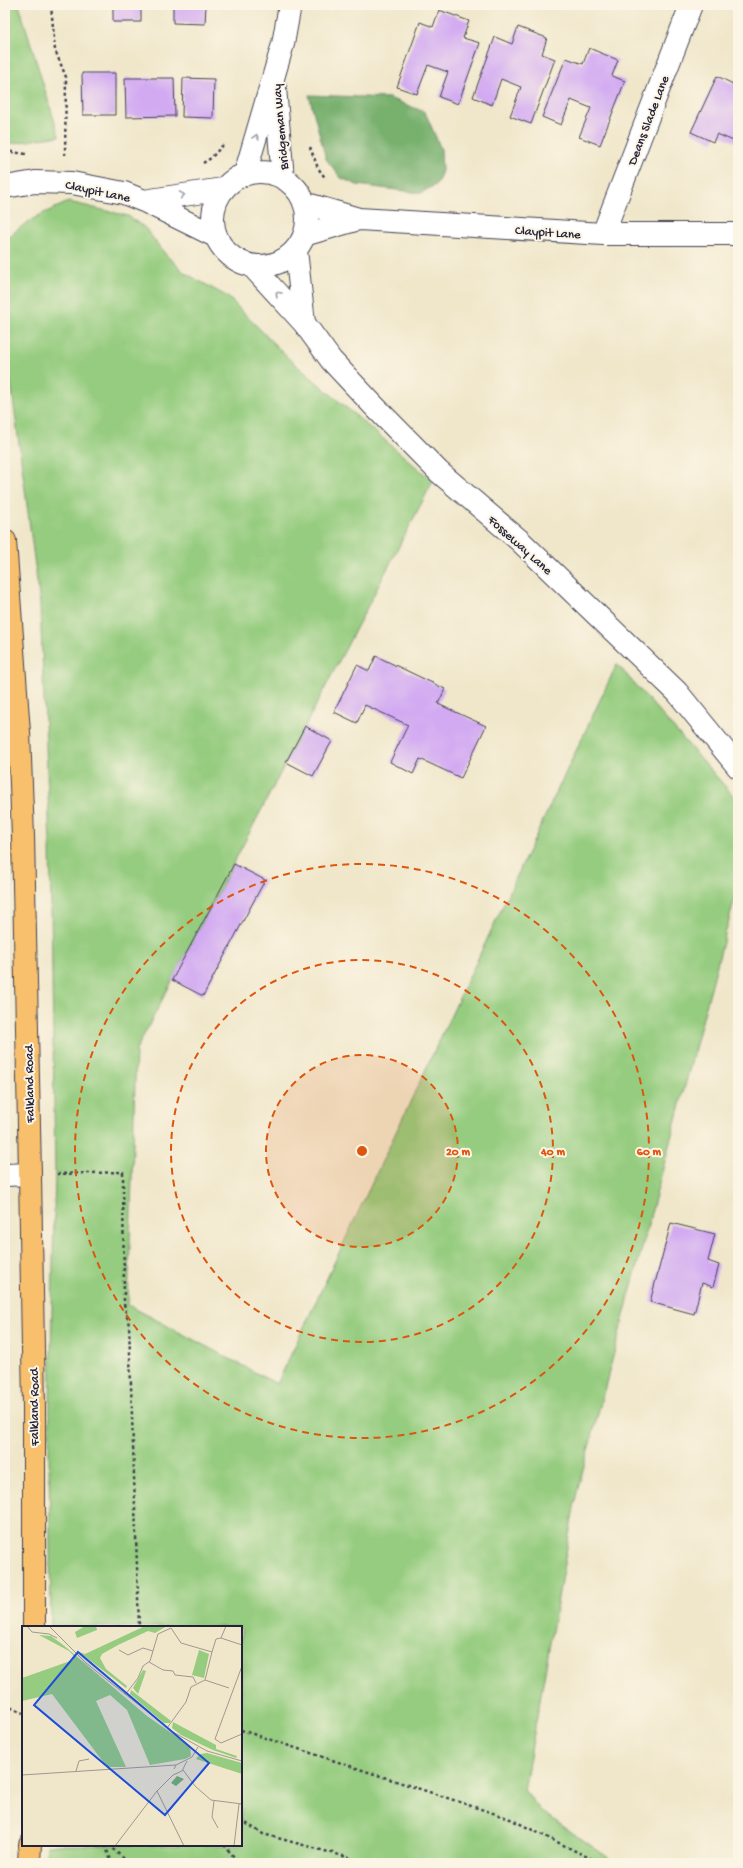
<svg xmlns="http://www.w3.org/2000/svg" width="743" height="1868" font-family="'Gochi Hand',sans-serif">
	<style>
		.green { fill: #95cc7f; stroke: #5c775d }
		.forest { fill: #78b06e; stroke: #4d6954 }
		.building { fill: #d2aaf2 }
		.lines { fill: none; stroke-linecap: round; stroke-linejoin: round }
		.street-casing { stroke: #414051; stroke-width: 24 }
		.highway-casing { stroke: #414051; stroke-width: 24 }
		.path { stroke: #414051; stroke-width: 2.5; stroke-dasharray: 3 3; stroke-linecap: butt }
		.street { stroke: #fff; stroke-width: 22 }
		.highway { stroke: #f8bf6c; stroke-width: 22 }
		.oneway { stroke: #9c9ca7 }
		.ring { fill: none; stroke: #de560e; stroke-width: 2; stroke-dasharray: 7 5 }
		.labels { text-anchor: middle; stroke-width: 4; stroke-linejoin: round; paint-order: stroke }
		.street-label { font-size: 13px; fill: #22223b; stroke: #fcf5e5 }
		.inset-road { fill: none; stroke: #9e9891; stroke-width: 1 }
		.view { fill: #1d4ed8; fill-opacity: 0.15; stroke: #1d4ed8; stroke-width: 2 }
		.inset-edge { fill: none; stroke: #22223b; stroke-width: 2 }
		.centre { fill: #de560e; stroke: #fcf5e5; stroke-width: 2 }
		.ring-label { font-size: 12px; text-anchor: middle; font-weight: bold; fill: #de560e; stroke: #fcf5e5; stroke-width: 4; stroke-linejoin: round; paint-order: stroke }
	</style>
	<rect width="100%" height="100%" fill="#fcf5e5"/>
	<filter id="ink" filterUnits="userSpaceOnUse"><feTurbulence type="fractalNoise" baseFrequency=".025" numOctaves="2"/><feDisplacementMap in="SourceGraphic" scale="8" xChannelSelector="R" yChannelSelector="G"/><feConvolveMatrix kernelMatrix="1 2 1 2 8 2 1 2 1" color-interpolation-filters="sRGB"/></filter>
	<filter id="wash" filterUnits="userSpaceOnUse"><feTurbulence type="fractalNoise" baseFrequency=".012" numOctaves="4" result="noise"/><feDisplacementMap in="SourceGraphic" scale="16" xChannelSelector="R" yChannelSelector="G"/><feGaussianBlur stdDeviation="0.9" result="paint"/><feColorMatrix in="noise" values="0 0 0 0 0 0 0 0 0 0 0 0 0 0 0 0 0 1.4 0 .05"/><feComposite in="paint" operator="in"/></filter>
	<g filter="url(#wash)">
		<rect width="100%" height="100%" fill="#f0e7cb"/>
		<path class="green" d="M 5,5 L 19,5 L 59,136 L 9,144 L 5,143 Z
			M 69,202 L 128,216 L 145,228 L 166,255 L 185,273 L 228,297 L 289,359 L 433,481 L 136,1050 L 128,1305 L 277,1384 L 617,664 L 738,801 L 738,886 L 576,1496 L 524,1790 L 541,1811 L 616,1863 L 105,1863 L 99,1856 L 88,1863 L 47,1863 L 47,1845 L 241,1845 L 241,1627 L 51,1627 L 49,1452 L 55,1169 L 50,842 L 40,604 L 10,375 L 5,349 L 5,241 C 26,220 43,213 69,202 Z"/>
		<path class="forest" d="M 309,95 L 389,98 L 425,112 L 441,149 L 442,171 L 437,184 L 421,193 L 357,185 L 341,178 L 326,159 Z"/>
		<g id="blocks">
			<path class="building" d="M 113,5 L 141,5 L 141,22 L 113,22 Z
				M 173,5 L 206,5 L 205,24 L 173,23 Z
				M 439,10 L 469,21 L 463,38 L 480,43 L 458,104 L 439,97 L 448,72 L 428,65 L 417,94 L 397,87 L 420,22 L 433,27 Z
				M 518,27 L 547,38 L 542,54 L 555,59 L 531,124 L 510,116 L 521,87 L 501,79 L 492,105 L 473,97 L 495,37 L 512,44 Z
				M 589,48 L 618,60 L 612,76 L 625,81 L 600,145 L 579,137 L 591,108 L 571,100 L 561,125 L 542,117 L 566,58 L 583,64 Z
				M 82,73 L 115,73 L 115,115 L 83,115 Z
				M 738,74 L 738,143 L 717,134 L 713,142 L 691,132 L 717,76 L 733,84 Z
				M 125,78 L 174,78 L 175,116 L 126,117 Z
				M 183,78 L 214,79 L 213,118 L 182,117 Z
				M 376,656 L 445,689 L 438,704 L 486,726 L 461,778 L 420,759 L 413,774 L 390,762 L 408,725 L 365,705 L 357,723 L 334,712 L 357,665 L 369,671 Z
				M 305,726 L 332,741 L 313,776 L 286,762 Z
				M 234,864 L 265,880 L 203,996 L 172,980 Z
				M 671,1223 L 715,1234 L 708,1261 L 719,1265 L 713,1287 L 702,1283 L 694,1314 L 650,1302 Z"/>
		</g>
	</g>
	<g filter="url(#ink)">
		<use href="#blocks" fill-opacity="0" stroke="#414051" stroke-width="1"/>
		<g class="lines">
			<defs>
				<path id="street" d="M 275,88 L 283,178
					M213 219a47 47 0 1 1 94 0a47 47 0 1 1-94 0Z
					M 245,174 L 283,44 L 290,5
					M 5,187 L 35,182 L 72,183 L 124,193 L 144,201 L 215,236
					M 144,201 L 223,189
					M 304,203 L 359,219 L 603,234 L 738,234
					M 603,234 L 691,5
					M 304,235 L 359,219
					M 296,250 L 304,323
					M 252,266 L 304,323 L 331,360 L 374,406 L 439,472 L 519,540 L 677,692 L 738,767
					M 5,1175 L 30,1174"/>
				<path id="highway" d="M 5,541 L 19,732 L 23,836 L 30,1174 L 34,1407 L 34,1627
					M 29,1863 L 30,1845"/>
			</defs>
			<use href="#street" class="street-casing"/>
			<use href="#highway" class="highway-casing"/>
			<path class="path" d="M 51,5 L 55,50 L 66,77 L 65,155
				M 310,147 L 318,168 L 326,179
				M 5,151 L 26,154
				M 203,163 L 211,158 L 223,145
				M 57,1174 L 123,1172 L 124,1304 L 129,1325 L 139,1627
				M 5,1705 L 23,1713
				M 241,1730 L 508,1818 L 600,1863
				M 241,1820 L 263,1834 L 354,1859 L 362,1863
				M 105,1845 L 112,1863
				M 108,1845 L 129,1863
				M 224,1845 L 234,1857 L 243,1863
				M 149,1863 L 154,1862 L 157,1863"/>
			<use href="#street" class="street"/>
			<use href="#highway" class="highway"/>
		</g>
		<defs><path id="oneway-chevron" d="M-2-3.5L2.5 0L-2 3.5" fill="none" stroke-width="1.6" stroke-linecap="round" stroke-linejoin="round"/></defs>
		<g class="oneway">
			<use href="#oneway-chevron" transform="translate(256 137) rotate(-74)"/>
			<use href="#oneway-chevron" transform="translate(182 195) rotate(-9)"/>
			<use href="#oneway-chevron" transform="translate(278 294) rotate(-133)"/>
		</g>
	</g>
	<circle cx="362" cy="1151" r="96" fill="#de560e" fill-opacity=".12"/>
	<g class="ring">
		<circle cx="362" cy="1151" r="96"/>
		<circle cx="362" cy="1151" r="191"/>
		<circle cx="362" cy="1151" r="287"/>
	</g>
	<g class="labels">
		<g class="street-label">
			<text transform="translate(647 120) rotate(-69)" y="5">Deans Slade Lane</text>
			<text transform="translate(279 127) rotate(-95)" y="5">Bridgeman Way</text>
			<text transform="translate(98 190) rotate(12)" y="5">Claypit Lane</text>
			<text transform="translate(548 231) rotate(4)" y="5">Claypit Lane</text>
			<text transform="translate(521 544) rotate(42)" y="5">Fosseway Lane</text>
			<text transform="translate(28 1084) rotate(-91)" y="5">Falkland Road</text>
			<text transform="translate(33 1407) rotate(-90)" y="5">Falkland Road</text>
		</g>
	</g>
	<g transform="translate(22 1626)">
		<rect width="220" height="220" fill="#f0e7cb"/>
		<path d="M 63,0 L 74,0 L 75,4 L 55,12 L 53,6 ZM 123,0 L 145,0 L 133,7 L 126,5 L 96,19 L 80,28 L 78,32 L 84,43 L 105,60 L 104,62 L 57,26 L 63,28 ZM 17,9 L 29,10 L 40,18 L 125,90 L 168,120 L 169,130 L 163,133 L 128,139 L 105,84 L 88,69 L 74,75 L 104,141 L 85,141 L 30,68 L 0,75 L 0,52 L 51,34 L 51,29 L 47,25 ZM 177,24 L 187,28 L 182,52 L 170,49 ZM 121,44 L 124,45 L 116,68 L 111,62 ZM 109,64 L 149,95 L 148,97 L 142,97 L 108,68 ZM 151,96 L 194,119 L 194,123 L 215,130 L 214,132 L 191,124 L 159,109 L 150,102 ZM 185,127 L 220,137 L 220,148 L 174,133 L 178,128 Z" fill="#95cc7f"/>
		<path d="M 155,150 L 162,153 L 154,160 L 149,157 Z" fill="#78b06e"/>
		<path class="inset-road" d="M 5,0 L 10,6 L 27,8 L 35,12M 27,0 L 64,37 L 151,106 L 185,125 L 220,135M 199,12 L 220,19M 97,24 L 106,29 L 121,22 L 131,25M 190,26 L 194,13 L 199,12 L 204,0M 127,36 L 141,44 L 151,45 L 153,49 L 171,51 L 174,57M 220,40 L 193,113 L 199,117 L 220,108M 183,54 L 207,62M 103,69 L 116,52 L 121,40 L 128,35 L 136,8 L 149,2 L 159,17 L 190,26 L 183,54 L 169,61 L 164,76 L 145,102M 152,143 L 154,139 L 170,131 L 176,121M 161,144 L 173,160 L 189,174 L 220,178M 54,145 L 57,135 L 67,133M 0,149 L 154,139M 135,165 L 162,220M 192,175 L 190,191 L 196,202M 93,220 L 135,165 L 151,149 L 160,145 L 165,135M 212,220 L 217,178"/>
		<path class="view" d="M 56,26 L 187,137 L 143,189 L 12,79 Z"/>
		<rect width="220" height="220" class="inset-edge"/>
	</g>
	<circle cx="362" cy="1151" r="6" class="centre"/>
	<g class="ring-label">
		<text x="458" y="1155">20 m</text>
		<text x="553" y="1155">40 m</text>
		<text x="649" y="1155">60 m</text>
	</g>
	<rect width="743" height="1868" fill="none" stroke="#fcf5e5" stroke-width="20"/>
</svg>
